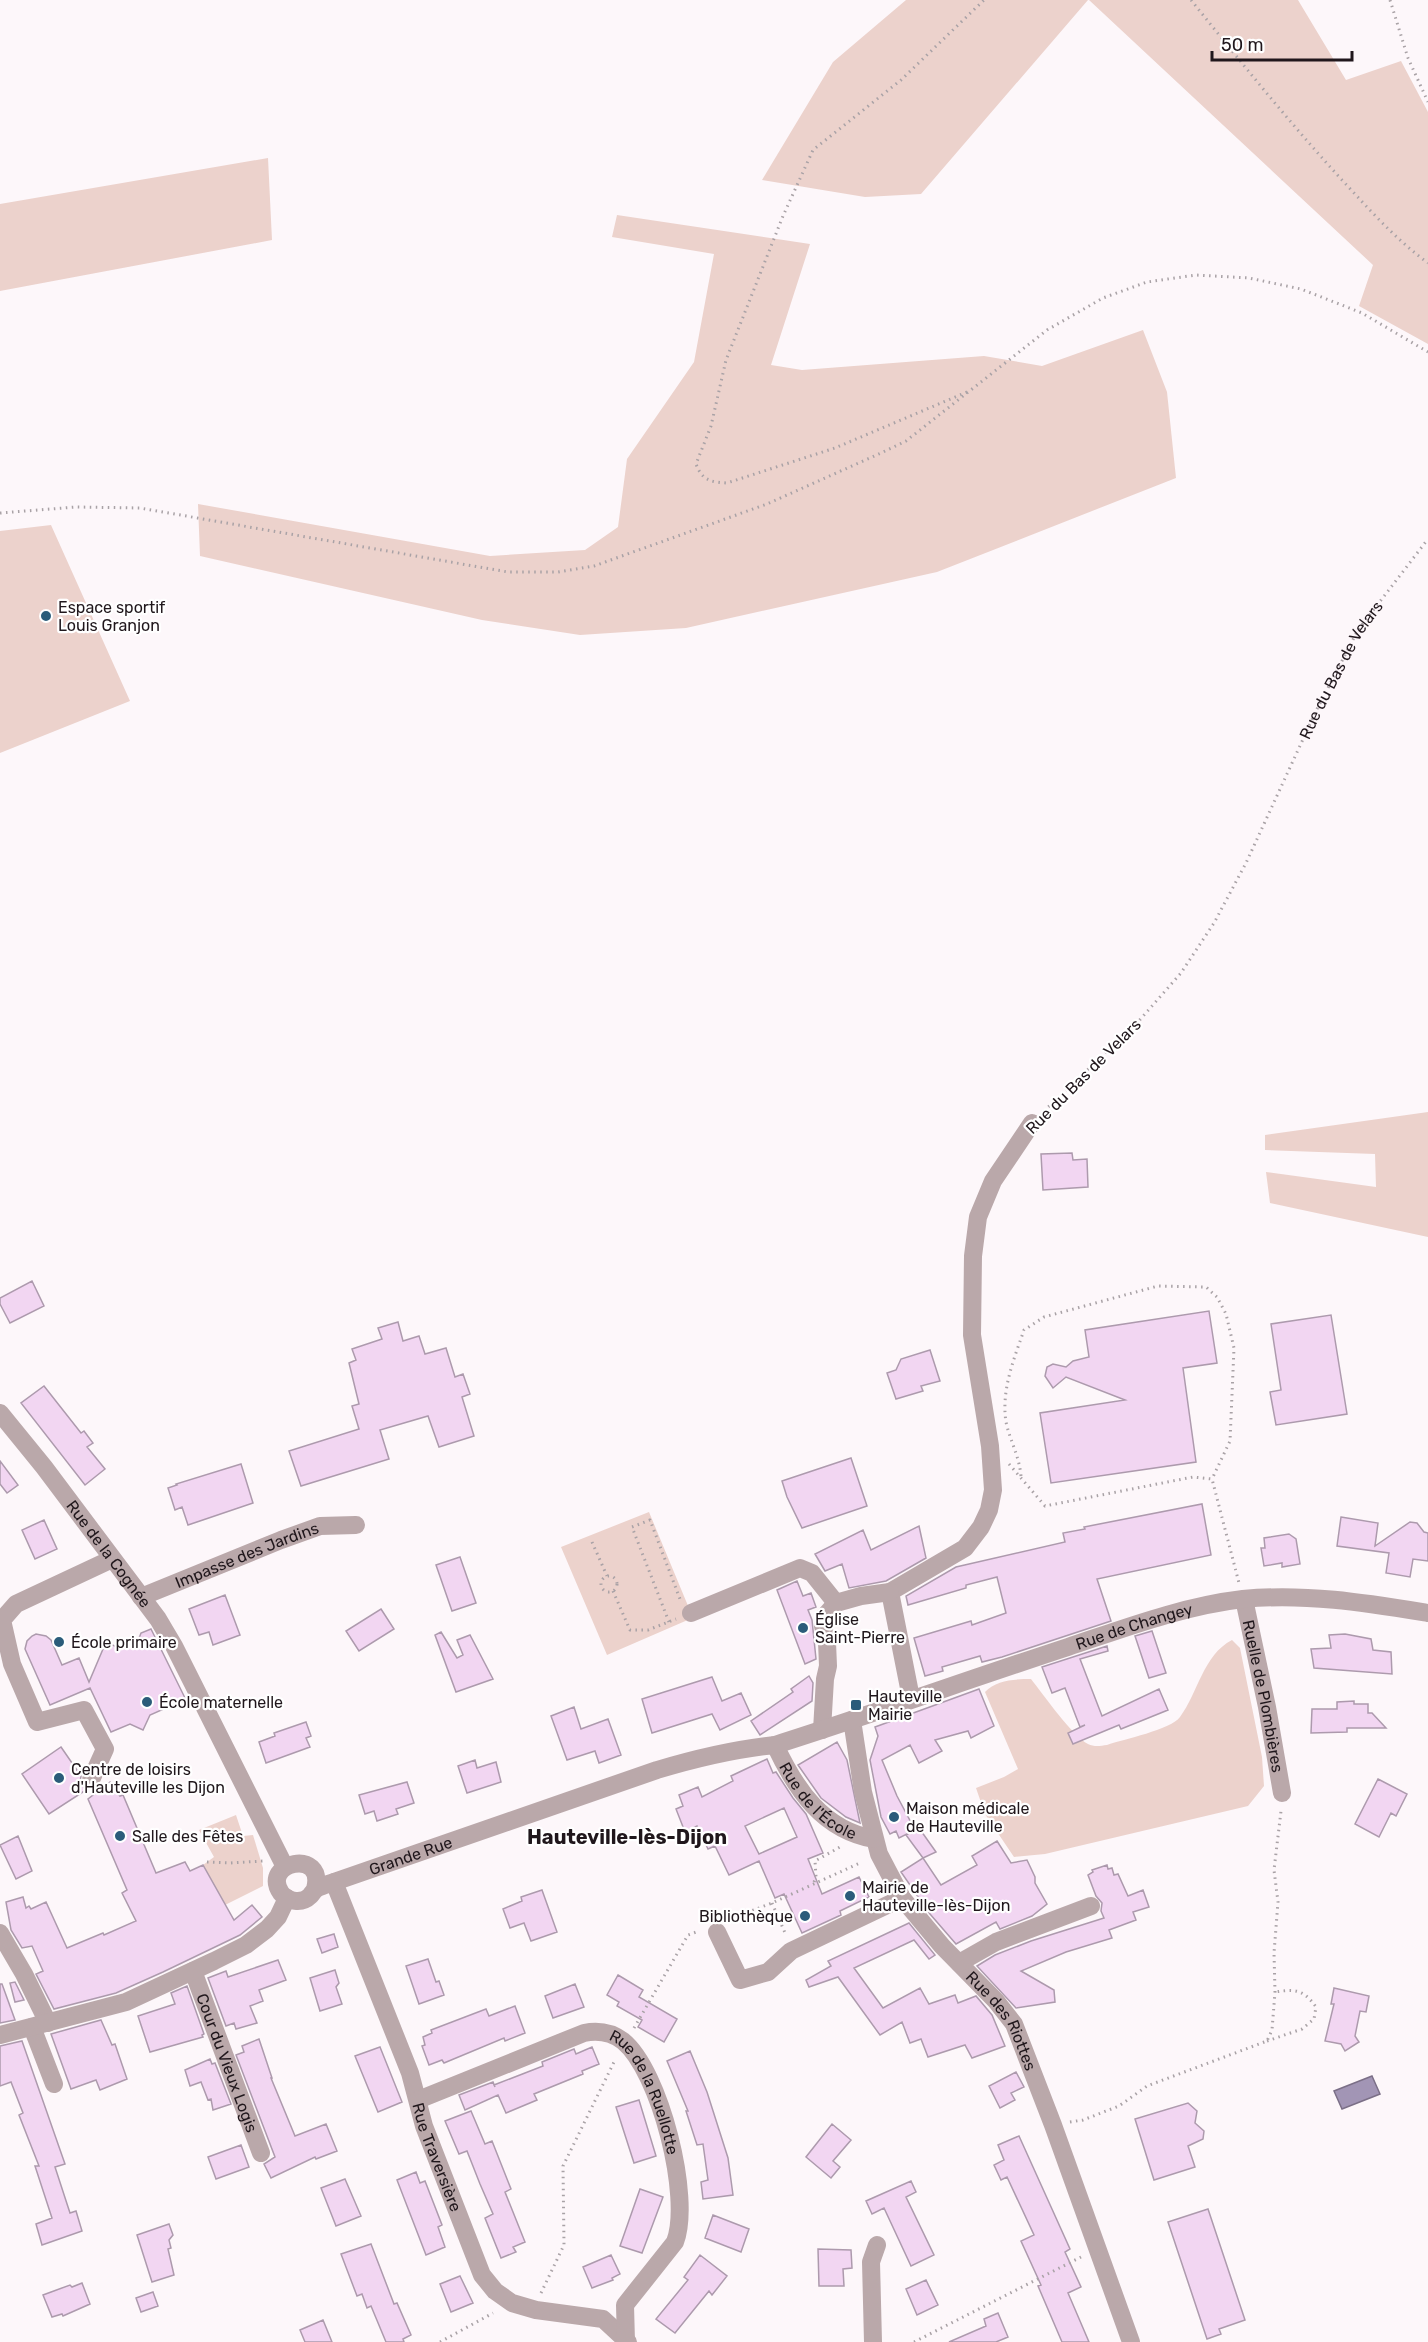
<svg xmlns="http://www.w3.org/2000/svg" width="1428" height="2342" font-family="Rubik,sans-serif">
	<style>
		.green { fill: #ecd2cc }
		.water { fill: #a295b5; stroke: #7b6f87; stroke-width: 1.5 }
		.building { fill: #f2d6f2; stroke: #ad9aad; stroke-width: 1.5; fill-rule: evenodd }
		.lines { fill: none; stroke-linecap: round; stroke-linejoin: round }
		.path { stroke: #a9a2a6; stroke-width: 3; stroke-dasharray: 1.5 4.5; stroke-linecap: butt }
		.minor { stroke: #baa8aa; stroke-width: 18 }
		.poi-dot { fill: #2b5c7a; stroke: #fff; stroke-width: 2 }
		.labels { text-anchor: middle; stroke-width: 4.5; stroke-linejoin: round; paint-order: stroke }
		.poi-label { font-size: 16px; fill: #20171c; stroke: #fff; text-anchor: start }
		.street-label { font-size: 16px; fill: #20171c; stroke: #fff }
		.quarter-label { font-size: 20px; font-weight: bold; fill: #20171c; stroke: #fff }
	</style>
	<rect width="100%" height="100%" fill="#fdf7fa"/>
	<path class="green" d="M 906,0 L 1088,0 L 921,194 L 865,197 L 762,180 L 833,62 Z
		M 1089,0 L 1298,0 L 1346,80 L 1401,61 L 1428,112 L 1428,344 L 1359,306 L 1373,265 Z
		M 268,158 L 272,240 L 0,291 L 0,204 Z
		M 617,215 L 810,244 L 771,365 L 802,370 L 984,356 L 1042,366 L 1143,330 L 1167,392 L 1176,478 L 937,572 L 686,628 L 580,635 L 482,620 L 200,556 L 198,504 L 490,556 L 585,550 L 618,527 L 627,459 L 694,362 L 714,254 L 612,237 Z
		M 51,525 L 130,701 L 0,753 L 0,531 Z
		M 1428,1112 L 1428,1237 L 1270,1203 L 1266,1172 L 1376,1187 L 1375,1154 L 1265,1150 L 1265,1135 Z
		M 649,1512 L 691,1613 L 690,1619 L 607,1655 L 561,1547 Z
		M 1232,1640 L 1240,1648 L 1262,1757 L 1264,1786 L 1248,1806 L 1045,1854 L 1014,1857 L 985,1814 L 976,1788 L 1004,1777 L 1018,1769 L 985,1692 C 996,1680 1015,1679 1031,1679 C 1043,1694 1073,1737 1088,1744 C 1094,1747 1100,1746 1107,1745 C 1124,1739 1170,1730 1180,1717 C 1198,1693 1203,1655 1232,1640 Z
		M 236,1815 L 243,1836 L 253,1835 L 263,1868 L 263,1886 L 225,1905 L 203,1865 L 214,1857 L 199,1830 Z"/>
	<path class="water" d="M 1372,2076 L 1380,2094 L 1342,2109 L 1334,2091 Z"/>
	<path class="building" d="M 1072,1153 L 1073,1160 L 1087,1159 L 1088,1187 L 1043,1190 L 1041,1154 Z
		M 32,1281 L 44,1306 L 10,1323 L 0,1304 L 0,1298 Z
		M 1209,1311 L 1217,1363 L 1183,1368 L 1196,1462 L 1051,1483 L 1040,1413 L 1125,1400 L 1066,1377 L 1053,1388 L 1045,1376 L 1047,1367 L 1053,1364 L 1066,1367 L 1073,1361 L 1089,1357 L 1085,1330 Z
		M 1331,1315 L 1347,1414 L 1276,1425 L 1270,1392 L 1281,1390 L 1271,1324 Z
		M 398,1322 L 403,1341 L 419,1336 L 425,1354 L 446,1348 L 455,1377 L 463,1374 L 470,1394 L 462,1397 L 474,1436 L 439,1447 L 428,1416 L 380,1430 L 389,1459 L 301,1486 L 289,1451 L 359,1429 L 352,1406 L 359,1404 L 349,1363 L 356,1360 L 352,1349 L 382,1339 L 378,1328 Z
		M 930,1350 L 940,1381 L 921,1386 L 923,1391 L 896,1399 L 887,1373 L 896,1370 L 901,1359 Z
		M 44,1386 L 81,1433 L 84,1431 L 93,1443 L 87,1447 L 105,1469 L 85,1485 L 21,1403 Z
		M 851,1458 L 867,1506 L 802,1528 L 787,1497 L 782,1481 Z
		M 0,1461 L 18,1485 L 7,1493 L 0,1484 Z
		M 241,1464 L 253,1503 L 188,1525 L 182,1507 L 175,1510 L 168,1488 L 177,1485 L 176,1484 Z
		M 1202,1504 L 1211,1555 L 1097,1579 L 1111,1621 L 1002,1657 L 982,1662 L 980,1656 L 942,1667 L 943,1671 L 925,1676 L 914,1638 L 971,1621 L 972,1625 L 1006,1613 L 997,1577 L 966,1585 L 966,1588 L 908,1605 L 906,1596 L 956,1567 L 1065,1542 L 1063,1533 L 1085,1529 L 1084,1527 Z
		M 1341,1517 L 1378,1523 L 1375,1546 L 1410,1522 L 1417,1523 L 1424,1532 L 1428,1533 L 1428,1561 L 1413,1559 L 1410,1577 L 1386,1573 L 1389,1553 L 1337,1546 Z
		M 44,1520 L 57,1549 L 35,1559 L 22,1530 Z
		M 919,1526 L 926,1558 L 886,1581 L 849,1588 L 842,1564 L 825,1571 L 815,1554 L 863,1530 L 871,1550 Z
		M 1289,1534 L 1296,1539 L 1300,1564 L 1282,1567 L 1282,1563 L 1264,1566 L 1261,1548 L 1265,1548 L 1264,1538 Z
		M 460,1557 L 476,1603 L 452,1611 L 436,1565 Z
		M 797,1581 L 803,1596 L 811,1593 L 816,1607 L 808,1610 L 812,1620 L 816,1659 L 805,1664 L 777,1590 Z
		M 225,1595 L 240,1635 L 213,1645 L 209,1632 L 199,1635 L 189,1609 Z
		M 381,1609 L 394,1629 L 359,1651 L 346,1631 Z
		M 151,1629 L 187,1702 L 172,1708 L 168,1707 L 150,1715 L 143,1730 L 130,1724 L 111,1732 L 90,1688 L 50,1705 L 25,1649 L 27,1641 L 32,1636 L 36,1634 L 46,1636 L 51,1640 L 62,1665 L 79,1658 L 89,1682 L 106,1642 L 121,1649 L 138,1641 L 141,1633 Z
		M 1152,1631 L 1166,1673 L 1149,1678 L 1135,1636 Z
		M 441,1632 L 457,1658 L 463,1655 L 457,1640 L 470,1635 L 493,1679 L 456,1692 L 435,1635 Z
		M 1345,1634 L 1371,1639 L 1373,1650 L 1391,1652 L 1392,1674 L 1314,1668 L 1311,1649 L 1331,1648 L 1329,1635 Z
		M 1107,1646 L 1108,1651 L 1080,1659 L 1102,1716 L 1159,1689 L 1168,1710 L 1121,1729 L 1119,1725 L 1073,1744 L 1068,1733 L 1085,1725 L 1080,1727 L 1065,1688 L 1052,1693 L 1042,1667 Z
		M 809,1676 L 813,1683 L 812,1701 L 760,1735 L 751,1721 L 793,1692 L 791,1689 Z
		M 712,1677 L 722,1701 L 741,1693 L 751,1715 L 720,1730 L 712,1714 L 652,1733 L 642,1699 Z
		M 979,1689 L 994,1726 L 971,1738 L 968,1731 L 935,1740 L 942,1751 L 919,1763 L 910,1745 L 882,1760 L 897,1796 L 915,1830 L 899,1838 L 896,1831 L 890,1834 L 881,1817 L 870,1760 L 878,1736 L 875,1727 Z
		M 1354,1701 L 1354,1704 L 1368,1704 L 1368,1713 L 1372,1713 L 1386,1728 L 1347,1728 L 1347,1732 L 1311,1733 L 1312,1709 L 1337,1709 L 1337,1702 Z
		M 574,1707 L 581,1729 L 608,1719 L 621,1755 L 599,1763 L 595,1751 L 567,1760 L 551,1716 Z
		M 306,1722 L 311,1736 L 306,1738 L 310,1747 L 266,1763 L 259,1742 L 275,1736 L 274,1733 Z
		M 837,1742 L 847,1760 L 860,1823 L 846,1817 L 821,1798 L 798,1765 Z
		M 61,1747 L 81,1776 L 80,1782 L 86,1790 L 49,1814 L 22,1774 Z
		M 767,1759 L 773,1773 L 776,1772 L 793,1798 L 806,1814 L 823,1853 L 808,1859 L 822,1894 L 859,1877 L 869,1897 L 840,1911 L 841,1915 L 802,1933 L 784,1894 L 775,1898 L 759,1861 L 729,1875 L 715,1846 L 708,1849 L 697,1826 L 685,1832 L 676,1809 L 683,1806 L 679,1795 L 698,1787 L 702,1797 L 733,1781 L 731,1776 ZM 784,1808 L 797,1837 L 759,1854 L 745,1826 Z
		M 475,1760 L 477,1768 L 496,1762 L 501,1782 L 467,1793 L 458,1766 Z
		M 1378,1779 L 1407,1794 L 1396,1816 L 1391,1813 L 1379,1837 L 1355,1824 Z
		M 110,1782 L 120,1796 L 123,1795 L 156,1873 L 185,1862 L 190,1871 L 203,1865 L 234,1920 L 252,1905 L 262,1917 L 240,1935 L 163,1972 L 116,1993 L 54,2009 L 36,1974 L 43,1971 L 32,1946 L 22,1948 L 11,1930 L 6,1902 L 23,1897 L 26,1908 L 29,1906 L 31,1909 L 46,1902 L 67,1948 L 103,1933 L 104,1935 L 136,1921 L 122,1893 L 127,1890 L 88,1799 Z
		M 407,1782 L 414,1803 L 396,1809 L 398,1814 L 377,1821 L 374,1811 L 365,1814 L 359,1795 Z
		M 919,1828 L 936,1852 L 923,1858 L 906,1835 Z
		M 18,1836 L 32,1871 L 16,1879 L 0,1845 Z
		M 997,1841 L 1011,1863 L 1027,1860 L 1035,1877 L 1035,1883 L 1047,1904 L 1032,1916 L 1000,1929 L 996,1922 L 956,1944 L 930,1914 L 901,1872 L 923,1858 L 941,1885 L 977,1865 L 972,1856 Z
		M 1107,1865 L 1108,1869 L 1112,1868 L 1114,1875 L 1118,1874 L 1128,1896 L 1143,1890 L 1149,1907 L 1133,1912 L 1136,1920 L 1109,1930 L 1112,1938 L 1066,1952 L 1021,1971 L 1054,1990 L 1055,2002 L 1016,2008 L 977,1966 L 995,1955 L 1031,1941 L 1104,1918 L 1101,1911 L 1102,1903 L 1096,1896 L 1088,1875 L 1093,1872 L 1092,1870 Z
		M 542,1890 L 557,1932 L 531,1941 L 524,1923 L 510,1928 L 503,1909 L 522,1901 L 521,1897 Z
		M 909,1923 L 935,1955 L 929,1959 L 914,1940 L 854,1968 L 883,2008 L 920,1988 L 929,2004 L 955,1995 L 958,2003 L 976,1996 L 992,2015 L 1005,2046 L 972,2058 L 965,2045 L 928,2057 L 921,2039 L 910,2043 L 902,2022 L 880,2035 L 838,1977 L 809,1987 L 806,1980 L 831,1966 L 828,1961 Z
		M 334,1934 L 338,1947 L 322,1953 L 317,1939 Z
		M 428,1959 L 436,1982 L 439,1981 L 444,1995 L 419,2004 L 406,1966 Z
		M 278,1960 L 286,1980 L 259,1990 L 263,2001 L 250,2006 L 257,2023 L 236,2029 L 234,2023 L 226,2026 L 208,1978 L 226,1971 L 228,1977 Z
		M 335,1970 L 339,1983 L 336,1987 L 342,2004 L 320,2011 L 310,1978 Z
		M 618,1975 L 643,1990 L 639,1997 L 677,2019 L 664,2042 L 638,2027 L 642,2020 L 617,2006 L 619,2002 L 607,1995 Z
		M 15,1982 L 24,2000 L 15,2002 L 10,1983 Z
		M 0,1984 L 2,1984 L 15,2020 L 0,2023 Z
		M 575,1984 L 584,2007 L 553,2018 L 545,1996 Z
		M 187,1986 L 204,2034 L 202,2035 L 203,2037 L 150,2052 L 138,2016 L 175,2004 L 171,1993 Z
		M 1334,1988 L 1369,1996 L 1366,2012 L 1360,2011 L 1355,2036 L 1359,2042 L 1345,2051 L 1341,2044 L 1325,2041 L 1334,2004 L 1331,2004 Z
		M 515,2006 L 525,2033 L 505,2041 L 504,2038 L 444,2063 L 442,2060 L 429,2065 L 422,2046 L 425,2045 L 423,2037 L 432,2033 L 431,2030 L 486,2009 L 489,2016 Z
		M 101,2020 L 112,2045 L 115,2044 L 127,2079 L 100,2090 L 96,2080 L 71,2089 L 51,2034 Z
		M 259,2039 L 272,2078 L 271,2078 L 295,2136 L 326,2124 L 337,2151 L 316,2159 L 315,2157 L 271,2178 L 264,2164 L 275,2157 L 236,2055 L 244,2052 L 242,2046 Z
		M 22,2041 L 65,2164 L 55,2167 L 70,2213 L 76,2211 L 82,2231 L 42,2245 L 36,2224 L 52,2218 L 35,2166 L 39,2166 L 19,2115 L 23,2113 L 11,2082 L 0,2086 L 0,2046 Z
		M 380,2047 L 402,2102 L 378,2112 L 355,2056 Z
		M 592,2047 L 599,2064 L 582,2071 L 583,2074 L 534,2094 L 537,2100 L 506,2113 L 498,2095 L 465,2110 L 459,2095 L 493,2082 L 495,2087 L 494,2085 L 543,2066 L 542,2062 L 574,2049 L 576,2054 Z
		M 690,2051 L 707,2092 L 728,2158 L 733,2195 L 703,2199 L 701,2182 L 708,2180 L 703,2144 L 697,2145 L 686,2111 L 688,2111 L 667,2061 Z
		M 210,2059 L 212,2064 L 215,2063 L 231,2104 L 213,2110 L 211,2099 L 208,2100 L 201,2082 L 190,2086 L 185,2070 Z
		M 1016,2072 L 1024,2087 L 1011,2093 L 1015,2100 L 1000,2108 L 989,2086 Z
		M 639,2100 L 656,2156 L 634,2163 L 616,2107 Z
		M 1188,2103 L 1197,2111 L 1195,2123 L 1204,2131 L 1203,2139 L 1188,2146 L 1195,2167 L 1154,2180 L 1135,2119 Z
		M 471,2111 L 485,2144 L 492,2141 L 511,2189 L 505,2192 L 525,2242 L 513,2247 L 516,2252 L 501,2258 L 485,2218 L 493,2214 L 480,2184 L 467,2151 L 459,2154 L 445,2121 Z
		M 832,2124 L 851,2140 L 833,2161 L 840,2167 L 831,2178 L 806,2157 Z
		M 1019,2136 L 1070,2249 L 1065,2252 L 1081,2287 L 1068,2293 L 1089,2342 L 1062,2342 L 1038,2286 L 1041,2285 L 1021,2241 L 1034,2235 L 1007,2177 L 1001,2180 L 994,2165 L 1004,2160 L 998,2145 Z
		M 241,2145 L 249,2167 L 216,2179 L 208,2157 Z
		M 416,2172 L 420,2183 L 425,2181 L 442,2225 L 438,2227 L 445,2247 L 426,2255 L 397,2180 Z
		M 345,2179 L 361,2216 L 336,2226 L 321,2188 Z
		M 911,2181 L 916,2192 L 906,2197 L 934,2255 L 911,2266 L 884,2208 L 872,2214 L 866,2201 Z
		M 640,2189 L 663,2197 L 642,2253 L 620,2246 Z
		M 1208,2209 L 1245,2320 L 1219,2329 L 1221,2334 L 1207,2339 L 1168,2222 Z
		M 713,2215 L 749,2229 L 741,2252 L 705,2238 Z
		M 169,2224 L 173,2235 L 169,2240 L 171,2248 L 168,2249 L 174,2275 L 152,2282 L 137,2235 Z
		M 371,2244 L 394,2304 L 397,2303 L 411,2335 L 403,2339 L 404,2342 L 386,2342 L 371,2306 L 367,2308 L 362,2294 L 357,2296 L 341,2254 Z
		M 818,2249 L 851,2250 L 852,2268 L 843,2269 L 844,2286 L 819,2286 Z
		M 611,2255 L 620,2274 L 612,2278 L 613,2280 L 592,2288 L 583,2267 Z
		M 700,2255 L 727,2276 L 712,2295 L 709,2291 L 675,2333 L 656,2319 L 688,2280 L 684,2277 Z
		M 460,2276 L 473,2303 L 451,2312 L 440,2284 Z
		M 926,2280 L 938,2305 L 917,2315 L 906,2289 Z
		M 82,2283 L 90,2304 L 63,2316 L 62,2314 L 52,2317 L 43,2295 L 70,2285 L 72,2287 Z
		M 153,2292 L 158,2306 L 141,2312 L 136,2298 Z
		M 998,2313 L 1008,2337 L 996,2342 L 949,2342 L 986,2326 L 984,2319 Z
		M 323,2320 L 332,2342 L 305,2342 L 300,2330 Z"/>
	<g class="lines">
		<g class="path">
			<path d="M 1191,0 C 1240,61 1289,122 1342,180 C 1369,209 1395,239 1428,263"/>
			<path d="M 1390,0 L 1408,58 L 1428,102"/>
			<path d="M 967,392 L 835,448 L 727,483 C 710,482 702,480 696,464 L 711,426 L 726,360 L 783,216 L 813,150 L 901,80 L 984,0"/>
			<path d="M 0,513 L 76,507 L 140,508 L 508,572 L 558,572 L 594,566 L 767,504 L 881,453 L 906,441 L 1047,330 L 1103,298 L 1147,282 L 1196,275 L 1249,278 L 1301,289 L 1362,313 L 1428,352"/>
			<path id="s1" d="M 1044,1111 L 1137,1023 L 1181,973 L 1214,923 L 1246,863 L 1316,711 L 1358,630 L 1428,539"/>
			<path d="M 1009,1464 L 1045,1506 L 1193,1477 L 1212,1479 L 1239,1583"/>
			<path d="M 1021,1476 C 1019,1455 1010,1441 1006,1422 C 1001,1390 1014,1359 1024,1330 L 1044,1317 L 1158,1286 L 1206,1287 L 1217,1297 L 1226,1314 L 1234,1348 L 1230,1441 L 1212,1479"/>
			<path d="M 592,1542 L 607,1576"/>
			<circle cx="609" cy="1584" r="8"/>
			<path d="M 613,1591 L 630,1630 L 648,1630 L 676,1619"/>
			<path d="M 669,1622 L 632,1527 L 650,1520 L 680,1599"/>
			<path d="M 207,1862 L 230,1863 L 263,1861"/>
			<path d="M 814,1882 L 816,1877 L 815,1861 L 840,1847"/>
			<path d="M 772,1903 L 786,1935"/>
			<path d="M 730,1919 L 772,1903 L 862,1862"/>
			<path d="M 634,2028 L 688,1935 L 699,1931"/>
			<path d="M 1267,2041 L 1302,2029 L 1314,2019 L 1316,2007 C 1303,1989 1295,1989 1275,1992"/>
			<path d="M 1070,2122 L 1083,2120 L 1119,2106 L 1147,2086 L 1267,2041 L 1272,2030 L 1275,1992 L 1274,1953 L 1278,1902 L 1274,1870 L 1281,1811"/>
			<path d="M 541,2293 L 564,2245 L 563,2166 L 615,2060"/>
			<path d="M 440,2342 L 493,2313"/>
			<path d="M 914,2342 L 1081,2257"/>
		</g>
		<g class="minor">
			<path id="s2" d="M 0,1413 L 44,1467 L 158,1619 L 174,1646 L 285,1867"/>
			<path id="s3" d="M 141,1597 L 281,1540 L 320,1526 L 356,1525"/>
			<path id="s4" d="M 1244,1599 L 1267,1707 L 1282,1793"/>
			<path d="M 691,1613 L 800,1568 L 812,1573 L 836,1603"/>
			<path d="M 911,1698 L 890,1592 L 965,1548 L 981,1527 L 989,1510 L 993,1490 L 990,1446 L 972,1335 L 973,1256 L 978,1217 L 993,1181 L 1032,1123"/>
			<path id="s5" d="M 852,1720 L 863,1792 L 879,1854 L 902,1898 L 942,1946 L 996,2001 L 1014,2024 L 1053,2125 L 1131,2342"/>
			<path d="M 822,1730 L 825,1679 L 828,1666 L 827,1642 L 823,1626 L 824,1617 L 836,1603 L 861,1596 L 890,1592"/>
			<path id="s6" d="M 775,1745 C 796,1790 823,1830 874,1839"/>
			<path d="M 91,1780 L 105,1749 L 84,1710 L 37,1722 L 12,1664 L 2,1620 L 16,1604 L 112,1559"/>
			<path id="s7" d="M 334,1882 L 410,2073 L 424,2126 L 482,2275 L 495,2291 L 512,2303 L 536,2310 L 603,2319 L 628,2342"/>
			<path id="s8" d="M 315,1889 C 326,1848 260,1862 281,1893 C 288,1902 302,1904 310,1896 C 311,1895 315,1889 316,1889 C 321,1886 328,1884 334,1882 L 657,1770 C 697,1758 735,1749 775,1745 C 873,1714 970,1679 1068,1647 C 1125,1628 1183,1606 1243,1599 C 1306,1593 1366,1603 1428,1613"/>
			<path d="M 717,1932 L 740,1980 L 768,1972 L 791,1951 L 902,1898"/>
			<path d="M 0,1933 L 24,1974 L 48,2023"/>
			<path d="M 959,1963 L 996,1942 L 1091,1906"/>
			<path id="s9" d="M 193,1971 L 261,2153"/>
			<path d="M 32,2027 L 54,2084"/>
			<path d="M 0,2035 L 126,2002 L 214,1961 L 246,1945 L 267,1929 L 278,1917 L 287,1898"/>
			<path id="s10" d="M 418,2100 L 584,2033 C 599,2030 611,2032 623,2041 C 660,2071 692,2198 675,2242 L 625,2305 L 626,2342"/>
			<path d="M 873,2342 L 871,2262 L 877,2245"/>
		</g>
	</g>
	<g class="poi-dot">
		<circle cx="46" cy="616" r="6"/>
		<circle cx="803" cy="1628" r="6"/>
		<circle cx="59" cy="1642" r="6"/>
		<circle cx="147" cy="1702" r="6"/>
		<rect x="850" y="1699" width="12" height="12" rx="3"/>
		<circle cx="59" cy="1778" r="6"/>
		<circle cx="894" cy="1817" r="6"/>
		<circle cx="120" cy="1836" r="6"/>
		<circle cx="850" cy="1896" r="6"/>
		<circle cx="805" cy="1916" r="6"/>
	</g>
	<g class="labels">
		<g class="poi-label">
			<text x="58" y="613">Espace sportif<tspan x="58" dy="18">Louis Granjon</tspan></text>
			<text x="815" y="1625">Église<tspan x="815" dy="18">Saint-Pierre</tspan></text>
			<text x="71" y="1648">École primaire</text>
			<text x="868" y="1702">Hauteville<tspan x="868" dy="18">Mairie</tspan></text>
			<text x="159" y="1708">École maternelle</text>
			<text x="71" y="1775">Centre de loisirs<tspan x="71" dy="18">d'Hauteville les Dijon</tspan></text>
			<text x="906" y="1814">Maison médicale<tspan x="906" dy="18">de Hauteville</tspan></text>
			<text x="132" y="1842">Salle des Fêtes</text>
			<text x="862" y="1893">Mairie de<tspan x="862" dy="18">Hauteville-lès-Dijon</tspan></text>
			<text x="793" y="1922" text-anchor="end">Bibliothèque</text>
		</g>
		<g class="street-label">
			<text dy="6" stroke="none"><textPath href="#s1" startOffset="538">Rue du Bas de Velars</textPath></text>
			<text transform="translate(1083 1076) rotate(-45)" y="6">Rue du Bas de Velars</text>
			<text dy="6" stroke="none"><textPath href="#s2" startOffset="178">Rue de la Cognée</textPath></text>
			<text dy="6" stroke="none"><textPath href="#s3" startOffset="114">Impasse des Jardins</textPath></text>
			<text dy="6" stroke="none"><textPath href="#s8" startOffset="982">Rue de Changey</textPath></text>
			<text dy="6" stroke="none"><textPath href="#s4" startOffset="99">Ruelle de Plombières</textPath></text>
			<text dy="6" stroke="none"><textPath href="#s6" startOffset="72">Rue de l'École</textPath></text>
			<text dy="6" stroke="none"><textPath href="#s8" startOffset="222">Grande Rue</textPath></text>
			<text dy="6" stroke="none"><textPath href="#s5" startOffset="346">Rue des Riottes</textPath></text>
			<text dy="6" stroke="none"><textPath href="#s9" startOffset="98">Cour du Vieux Logis</textPath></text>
			<text dy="6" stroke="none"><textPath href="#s10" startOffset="276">Rue de la Ruellotte</textPath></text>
			<text dy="6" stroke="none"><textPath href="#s7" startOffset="294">Rue Traversière</textPath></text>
		</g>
		<g class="quarter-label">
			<text x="627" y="1844">Hauteville-lès-Dijon</text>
		</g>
	</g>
	<path d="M1212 51v9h140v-9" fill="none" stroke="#20171c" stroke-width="3"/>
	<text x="1221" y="51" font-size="18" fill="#20171c" stroke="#ffffff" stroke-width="4.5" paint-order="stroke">50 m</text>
</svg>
